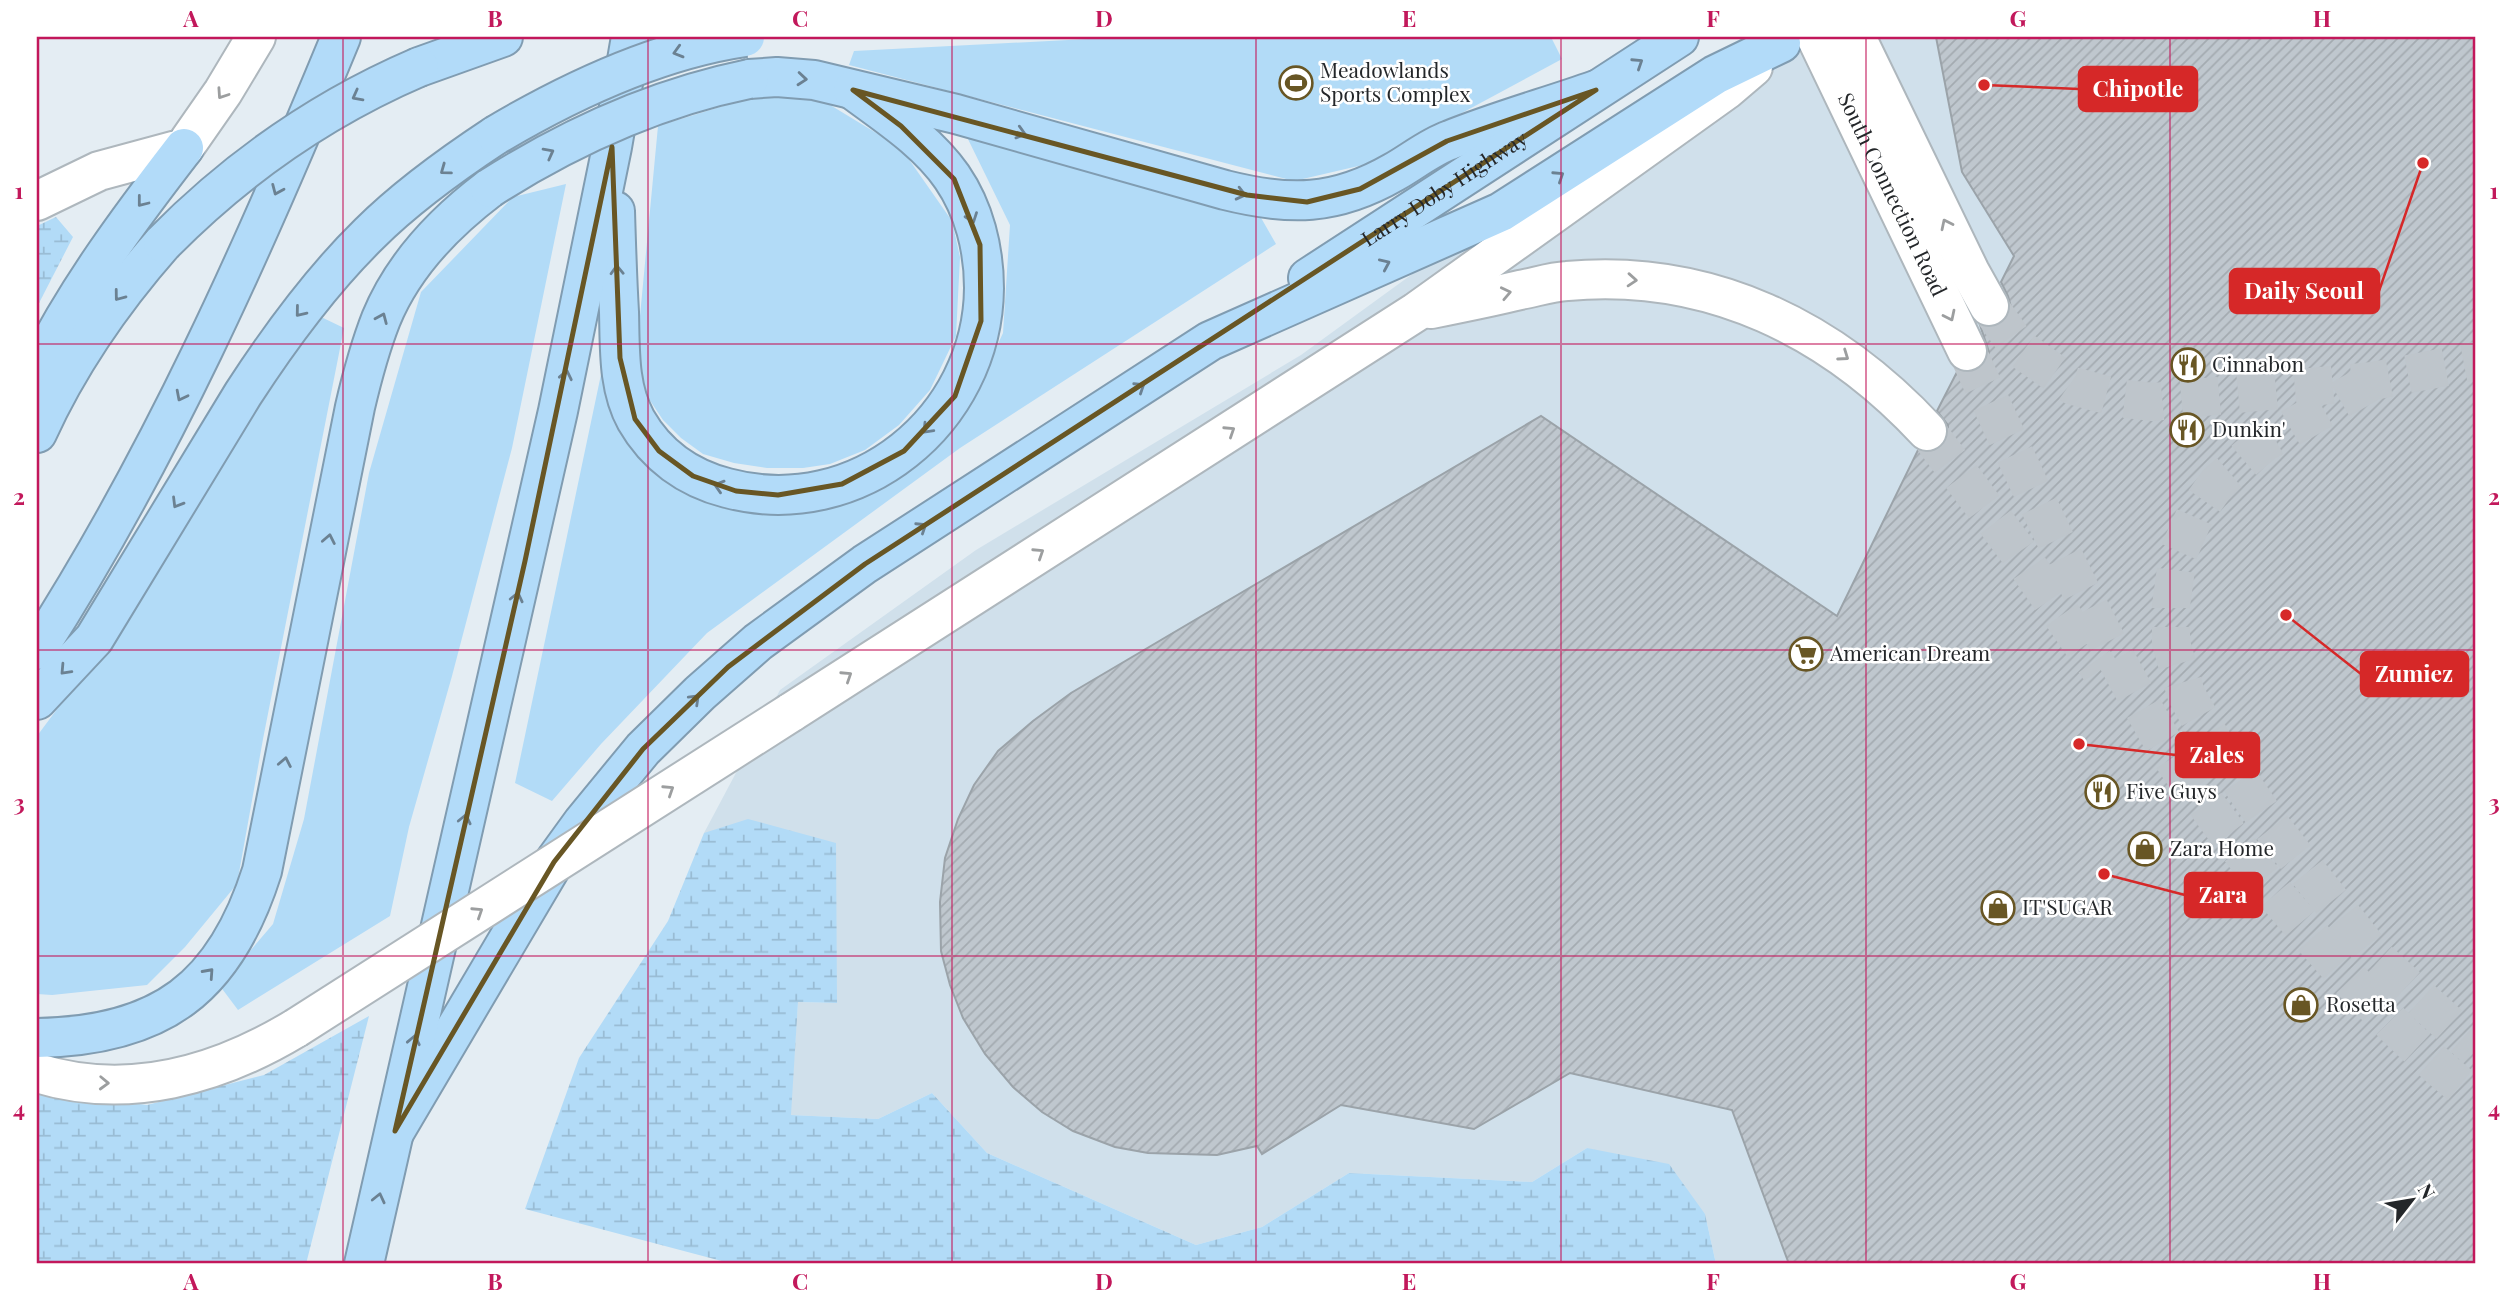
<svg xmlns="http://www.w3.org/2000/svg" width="2513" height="1301" font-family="'Playfair Display',serif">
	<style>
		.built { fill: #d0e0eb }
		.green { fill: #b2dbf7 }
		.wetland { fill: url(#wetland-marsh) }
		.building { fill: url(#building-hatch); stroke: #9ba3a9; stroke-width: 2 }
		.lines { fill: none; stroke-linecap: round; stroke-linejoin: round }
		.tertiary-tunnel { stroke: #bec5cb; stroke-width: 38; stroke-dasharray: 38 19; stroke-linecap: butt }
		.tertiary-casing { stroke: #aeb7bd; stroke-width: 42 }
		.motorway-casing { stroke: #809cb1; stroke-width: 42 }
		.tertiary { stroke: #fff; stroke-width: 38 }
		.motorway { stroke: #b2dbf9; stroke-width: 38 }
		.tertiary-bridge-casing { stroke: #aeb7bd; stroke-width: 42; stroke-linecap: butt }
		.motorway-bridge-casing { stroke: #809cb1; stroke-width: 42; stroke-linecap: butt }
		.tertiary-bridge { stroke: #fff; stroke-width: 38 }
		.motorway-bridge { stroke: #b2dbf9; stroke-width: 38 }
		.oneway { stroke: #6b8192 }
		.oneway2 { stroke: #9c9e9f }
		.marked { fill: none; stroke: #685624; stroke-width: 5; stroke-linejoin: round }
		.grid { fill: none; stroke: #c2185b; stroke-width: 2; stroke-opacity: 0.55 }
		.labels { text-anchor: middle; stroke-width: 5; stroke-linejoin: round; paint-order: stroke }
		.poi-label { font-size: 21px; fill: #24272a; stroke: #fff; text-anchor: start }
		.street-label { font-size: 21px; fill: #24272a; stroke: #fff }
		.leader { fill: none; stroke: #d62828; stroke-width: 2.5 }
		.callout-dot { fill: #d62828; stroke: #fff; stroke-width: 2.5 }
		.callout { fill: #d62828; stroke: #d62828; stroke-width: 2.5 }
		.callout-label { font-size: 23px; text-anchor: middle; font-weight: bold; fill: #fff }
		.neatline { fill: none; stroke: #c2185b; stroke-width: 2.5 }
		.grid-label { font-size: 23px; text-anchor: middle; font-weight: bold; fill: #c2185b }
	</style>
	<defs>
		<pattern id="wetland-marsh" width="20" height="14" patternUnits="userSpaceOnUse" patternTransform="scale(1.75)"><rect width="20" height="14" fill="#b2dbf7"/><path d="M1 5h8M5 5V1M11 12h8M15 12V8" fill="none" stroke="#99bcd4"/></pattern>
		<pattern id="building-hatch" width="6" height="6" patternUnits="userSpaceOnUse" patternTransform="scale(1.75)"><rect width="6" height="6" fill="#bfc7ce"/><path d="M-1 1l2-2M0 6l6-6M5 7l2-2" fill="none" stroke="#a4abb1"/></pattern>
	</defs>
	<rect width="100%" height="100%" fill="#e4edf3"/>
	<path class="built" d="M 1761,37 L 2476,37 L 2476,1264 L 1716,1264 L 1705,1214 L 1587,1148 L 1532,1182 L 1349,1173 L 1262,1227 L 1196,1245 L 987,1153 L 932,1093 L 878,1119 L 790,1115 L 798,1002 L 836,1003 L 704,833 L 780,690 L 976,550 L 1301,355 L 1580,152 Z"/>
	<path class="green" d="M 1125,37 L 1551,37 L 1562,59 L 1367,164 L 1294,181 L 849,65 L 854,51 Z
		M 759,95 L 817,97 L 901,148 L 952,221 L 960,257 L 956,336 L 930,390 L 899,425 L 865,450 L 830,464 L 803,468 L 767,468 L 734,463 L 703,454 L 681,438 L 663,420 L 649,399 L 636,358 L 658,126 Z
		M 965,133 L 1260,216 L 1276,244 L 960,448 L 707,633 L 601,744 L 552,801 L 515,783 L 603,365 L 678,487 L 726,509 L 794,514 L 875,484 L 912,463 L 973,398 L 1003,333 L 1010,225 Z
		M 566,184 L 512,448 L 452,676 L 409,827 L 390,916 L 238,1010 L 220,986 L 273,924 L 304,819 L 369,473 L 421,292 L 513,197 Z
		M 319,316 L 344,328 L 263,739 L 237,884 L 185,947 L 147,985 L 52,995 L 37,994 L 37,736 L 90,665 Z"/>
	<path class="wetland" d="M 56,217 L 73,237 L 37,307 L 37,226 Z
		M 748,819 L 836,843 L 837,1003 L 798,1002 L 791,1115 L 878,1119 L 932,1093 L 987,1153 L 1196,1245 L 1262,1227 L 1349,1173 L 1532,1182 L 1587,1148 L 1669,1164 L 1705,1214 L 1716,1264 L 733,1264 L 525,1209 L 579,1058 L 668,921 L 704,833 Z
		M 369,1016 L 306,1264 L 37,1263 L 37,1091 L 147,1105 L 264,1075 Z"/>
	<path class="building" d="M 1936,37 L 2476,37 L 2476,1264 L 1789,1264 L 1732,1110 L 1570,1073 L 1474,1129 L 1341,1105 L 1262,1154 L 1257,1146 L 1217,1155 L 1148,1153 L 1115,1147 L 1073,1131 L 1042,1112 L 1013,1087 L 985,1054 L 963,1018 L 950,985 L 941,951 L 940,902 L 945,858 L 958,819 L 974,785 L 998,751 L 1033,721 L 1071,693 L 1541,416 L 1837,616 L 1918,450 L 1933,452 L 1942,447 L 1948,437 L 1948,425 L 1937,411 L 1958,370 L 1966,373 L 1976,371 L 1985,363 L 1989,352 L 1980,325 L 1989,328 L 2000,325 L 2007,318 L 2011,307 L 2008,296 L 2001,282 L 2014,256 L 1962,172 Z"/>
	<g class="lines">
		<path class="tertiary-tunnel" d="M 1989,306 L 2019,348 L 2073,386 L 2118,398 L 2153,402 L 2373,381 L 2476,361
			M 1967,351 C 2030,488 2093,625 2170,754 C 2179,769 2190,783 2201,797 C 2224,829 2247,860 2272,890 C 2335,965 2399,1038 2476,1098
			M 2373,381 L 2264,443 L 2217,483 L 2196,513 L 2178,554 L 2171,606 L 2171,643 L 2186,694 L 2212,740 L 2271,826 L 2376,958 L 2476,1049
			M 1927,431 L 2016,549 L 2100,670"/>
		<defs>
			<g id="tertiary">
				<path id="s1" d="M 1816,37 L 1967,351"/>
				<path d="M 1856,37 L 1970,272 L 1989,306"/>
				<path d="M 37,201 L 99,171 L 184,148 L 223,92 L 256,37"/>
				<path d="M 1431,309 C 1461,303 1491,297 1520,290 C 1536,287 1551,282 1567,281 C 1710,268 1832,329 1927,431"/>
				<path d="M 790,713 L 1416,312 L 1726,90 L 1753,67"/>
				<path d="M 37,1073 C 128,1101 218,1075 296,1028"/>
			</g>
			<g id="motorway">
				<path d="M 419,67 L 503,37"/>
				<path d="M 749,79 L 777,77 L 814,80 L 956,114 L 1225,190 C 1289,206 1335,206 1394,172 C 1412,162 1430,147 1450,140 C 1497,121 1548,107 1596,90"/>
				<path d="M 615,211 C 616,245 617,278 619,312 C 620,349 618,387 636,420 C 656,455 688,478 727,488 C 857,523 983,420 984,288 C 984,249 974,209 952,177 C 927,141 888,116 853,90"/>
				<path id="s2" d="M 1308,278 L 1679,37"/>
				<path d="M 37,369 C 77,289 130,218 184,148"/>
				<path d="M 37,433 C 69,363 112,301 163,243"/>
				<path d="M 37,650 C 161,457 254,248 341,37"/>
				<path d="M 37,700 L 94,639 L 243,394 C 280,337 320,282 369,234 C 407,196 452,164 496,135"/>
				<path d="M 37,1038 C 161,1036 225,988 262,871 L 355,407 C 362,377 370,347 381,319 C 403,265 445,222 490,188"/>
				<path d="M 395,1131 L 554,862 L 583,822 L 643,749 L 700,693 L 758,642 L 865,564 L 1210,341 L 1501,212 L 1715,75 L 1781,43"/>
				<path d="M 364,1264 L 558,411 L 612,147 L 631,37"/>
			</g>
		</defs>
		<use href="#tertiary" class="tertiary-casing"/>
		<use href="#motorway" class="motorway-casing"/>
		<use href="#tertiary" class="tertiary"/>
		<use href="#motorway" class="motorway"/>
		<defs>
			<path id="tertiary-bridge" d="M 296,1028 L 790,713"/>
			<path id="motorway-bridge" d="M 496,135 C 572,90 657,50 745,37
				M 490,188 C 570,137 656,98 749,79
				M 163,243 C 237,168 321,109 419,67"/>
		</defs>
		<use href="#tertiary-bridge" class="tertiary-bridge-casing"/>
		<use href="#motorway-bridge" class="motorway-bridge-casing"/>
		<use href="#tertiary-bridge" class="tertiary-bridge"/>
		<use href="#motorway-bridge" class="motorway-bridge"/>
	</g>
	<defs><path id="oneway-chevron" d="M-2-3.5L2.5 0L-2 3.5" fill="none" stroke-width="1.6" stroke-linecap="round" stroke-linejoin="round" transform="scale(1.75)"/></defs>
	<g class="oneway">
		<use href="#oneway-chevron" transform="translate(678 52) rotate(164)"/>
		<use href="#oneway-chevron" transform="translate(1638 63) rotate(-33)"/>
		<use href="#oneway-chevron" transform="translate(802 79) rotate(5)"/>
		<use href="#oneway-chevron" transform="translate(357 96) rotate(152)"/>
		<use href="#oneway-chevron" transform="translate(1021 133) rotate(16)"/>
		<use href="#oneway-chevron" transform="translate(549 153) rotate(-28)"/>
		<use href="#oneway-chevron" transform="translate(445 170) rotate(144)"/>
		<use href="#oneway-chevron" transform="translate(1559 176) rotate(-33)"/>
		<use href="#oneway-chevron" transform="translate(277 190) rotate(113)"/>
		<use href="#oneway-chevron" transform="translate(1241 194) rotate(14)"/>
		<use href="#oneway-chevron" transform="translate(142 202) rotate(128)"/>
		<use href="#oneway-chevron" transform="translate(972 218) rotate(70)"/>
		<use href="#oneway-chevron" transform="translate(1385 264) rotate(-24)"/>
		<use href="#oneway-chevron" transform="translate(617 270) rotate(-92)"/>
		<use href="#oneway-chevron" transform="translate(119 296) rotate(127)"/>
		<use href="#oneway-chevron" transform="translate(300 312) rotate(129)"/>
		<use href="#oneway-chevron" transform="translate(382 318) rotate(-67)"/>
		<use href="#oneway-chevron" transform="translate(566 375) rotate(-78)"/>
		<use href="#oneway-chevron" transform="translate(1140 387) rotate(-33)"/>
		<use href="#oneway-chevron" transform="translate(181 396) rotate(117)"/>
		<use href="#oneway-chevron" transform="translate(927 429) rotate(134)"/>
		<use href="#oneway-chevron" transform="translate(719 486) rotate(-163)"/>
		<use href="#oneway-chevron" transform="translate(177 503) rotate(121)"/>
		<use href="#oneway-chevron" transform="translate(922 527) rotate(-33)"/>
		<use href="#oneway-chevron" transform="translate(329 539) rotate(-79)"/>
		<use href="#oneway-chevron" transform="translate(517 597) rotate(-77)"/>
		<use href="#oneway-chevron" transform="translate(65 670) rotate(133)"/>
		<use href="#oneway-chevron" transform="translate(695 699) rotate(-44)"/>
		<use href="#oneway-chevron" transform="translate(285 762) rotate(-79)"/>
		<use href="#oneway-chevron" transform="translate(465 819) rotate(-77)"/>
		<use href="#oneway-chevron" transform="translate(209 973) rotate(-48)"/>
		<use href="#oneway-chevron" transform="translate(414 1040) rotate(-78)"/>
		<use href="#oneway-chevron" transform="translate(379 1198) rotate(-77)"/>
	</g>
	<g class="oneway2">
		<use href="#oneway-chevron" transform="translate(222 94) rotate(124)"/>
		<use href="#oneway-chevron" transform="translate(1946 224) rotate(-116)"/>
		<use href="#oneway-chevron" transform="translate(1632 280) rotate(4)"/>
		<use href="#oneway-chevron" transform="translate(1506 293) rotate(-12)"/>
		<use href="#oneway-chevron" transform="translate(1950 316) rotate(64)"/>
		<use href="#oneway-chevron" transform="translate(1844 356) rotate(35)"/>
		<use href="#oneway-chevron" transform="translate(1230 431) rotate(-33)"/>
		<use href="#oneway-chevron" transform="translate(1039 553) rotate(-33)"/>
		<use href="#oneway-chevron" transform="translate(847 676) rotate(-33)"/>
		<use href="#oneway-chevron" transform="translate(669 790) rotate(-33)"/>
		<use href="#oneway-chevron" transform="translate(478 912) rotate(-33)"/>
		<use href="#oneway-chevron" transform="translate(104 1083) rotate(2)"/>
	</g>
	<path class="marked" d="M 853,90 L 1247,195 L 1307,202 L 1360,189 L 1447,141 L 1596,90 L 865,564 L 728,667 L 643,749 L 554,862 L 395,1131 L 525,561 L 612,147 L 620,358 L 635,419 L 659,451 L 693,476 L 736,491 L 778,495 L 842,484 L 904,451 L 955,396 L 981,321 L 980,245 L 954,179 L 901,126 Z"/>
	<path class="grid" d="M 343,37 L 343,1264M 648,37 L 648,1264M 952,37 L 952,1264M 1256,37 L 1256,1264M 1561,37 L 1561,1264M 1866,37 L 1866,1264M 2170,37 L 2170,1264M 37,344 L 2476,344M 37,650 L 2476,650M 37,956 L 2476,956"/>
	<defs>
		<symbol id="stadium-ring" viewBox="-11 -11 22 22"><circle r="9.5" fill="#fff" stroke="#685624" stroke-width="1.5"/><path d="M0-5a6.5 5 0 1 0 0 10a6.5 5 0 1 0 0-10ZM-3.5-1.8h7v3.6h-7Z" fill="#685624"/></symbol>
		<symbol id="restaurant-ring" viewBox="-11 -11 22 22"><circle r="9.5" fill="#fff" stroke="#685624" stroke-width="1.5"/><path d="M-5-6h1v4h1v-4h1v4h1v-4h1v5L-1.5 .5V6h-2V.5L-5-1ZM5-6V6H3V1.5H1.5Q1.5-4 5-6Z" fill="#685624"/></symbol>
		<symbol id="supermarket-ring" viewBox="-11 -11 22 22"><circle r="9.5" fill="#fff" stroke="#685624" stroke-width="1.5"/><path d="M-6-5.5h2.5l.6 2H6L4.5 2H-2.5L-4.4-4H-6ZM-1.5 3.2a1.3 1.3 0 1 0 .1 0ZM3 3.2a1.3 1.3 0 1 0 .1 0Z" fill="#685624"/></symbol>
		<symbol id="shop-ring" viewBox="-11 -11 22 22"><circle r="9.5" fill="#fff" stroke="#685624" stroke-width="1.5"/><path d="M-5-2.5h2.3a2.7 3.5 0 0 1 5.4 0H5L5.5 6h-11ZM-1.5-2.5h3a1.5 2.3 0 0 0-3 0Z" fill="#685624"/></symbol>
	</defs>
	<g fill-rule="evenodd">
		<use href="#stadium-ring" x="1277" y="64" width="38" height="38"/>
		<use href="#restaurant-ring" x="2169" y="346" width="38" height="38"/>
		<use href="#restaurant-ring" x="2168" y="411" width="38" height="38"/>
		<use href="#supermarket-ring" x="1787" y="635" width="38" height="38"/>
		<use href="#restaurant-ring" x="2083" y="773" width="38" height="38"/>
		<use href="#shop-ring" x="2126" y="830" width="38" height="38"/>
		<use href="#shop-ring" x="1979" y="889" width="38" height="38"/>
		<use href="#shop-ring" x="2282" y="986" width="38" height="38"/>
	</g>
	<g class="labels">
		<g class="poi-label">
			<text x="1320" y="78">Meadowlands<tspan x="1320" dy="24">Sports Complex</tspan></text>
			<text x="2212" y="372">Cinnabon</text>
			<text x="2212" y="437">Dunkin'</text>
			<text x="1830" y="661">American Dream</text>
			<text x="2126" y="799">Five Guys</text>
			<text x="2170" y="856">Zara Home</text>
			<text x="2022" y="915">IT'SUGAR</text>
			<text x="2326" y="1012">Rosetta</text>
		</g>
		<g class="street-label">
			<text dy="7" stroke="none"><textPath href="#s2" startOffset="163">Larry Doby Highway</textPath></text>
			<text dy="7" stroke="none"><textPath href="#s1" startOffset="175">South Connection Road</textPath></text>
		</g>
	</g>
	<path class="leader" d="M1984 85L2079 89M2423 163L2379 291M2286 615L2361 674M2079 744L2176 755M2104 874L2185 895"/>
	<g class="callout-dot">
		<circle cx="1984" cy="85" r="7"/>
		<circle cx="2423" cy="163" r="7"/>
		<circle cx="2286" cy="615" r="7"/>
		<circle cx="2079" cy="744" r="7"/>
		<circle cx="2104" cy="874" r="7"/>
	</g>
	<g class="callout">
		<rect x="2079" y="67" width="118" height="44" rx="7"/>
		<rect x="2230" y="269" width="149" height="44" rx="7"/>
		<rect x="2361" y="652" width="107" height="44" rx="7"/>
		<rect x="2176" y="733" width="83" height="44" rx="7"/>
		<rect x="2185" y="873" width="77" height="44" rx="7"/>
	</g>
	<g class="callout-label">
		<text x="2138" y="97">Chipotle</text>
		<text x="2304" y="299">Daily Seoul</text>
		<text x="2414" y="682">Zumiez</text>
		<text x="2217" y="763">Zales</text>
		<text x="2223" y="903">Zara</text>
	</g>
	<rect width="2513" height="1301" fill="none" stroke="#ffffff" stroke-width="77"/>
	<g transform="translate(2412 1200) rotate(59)" stroke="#ffffff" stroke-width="5" paint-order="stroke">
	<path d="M0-5L12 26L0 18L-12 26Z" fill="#24272a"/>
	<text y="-10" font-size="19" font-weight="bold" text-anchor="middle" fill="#24272a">N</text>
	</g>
	<rect x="38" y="38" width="2436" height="1224" class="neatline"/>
	<g class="grid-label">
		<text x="191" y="27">A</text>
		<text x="495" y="27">B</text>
		<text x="800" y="27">C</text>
		<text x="1104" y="27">D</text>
		<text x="1409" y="27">E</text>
		<text x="1713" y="27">F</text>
		<text x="2018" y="27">G</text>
		<text x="2322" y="27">H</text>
		<text x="19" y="199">1</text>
		<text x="2494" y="199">1</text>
		<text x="19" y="505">2</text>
		<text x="2494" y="505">2</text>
		<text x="19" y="811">3</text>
		<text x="2494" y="811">3</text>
		<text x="19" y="1117">4</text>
		<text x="2494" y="1117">4</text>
		<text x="191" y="1290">A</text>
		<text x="495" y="1290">B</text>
		<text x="800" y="1290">C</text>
		<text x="1104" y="1290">D</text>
		<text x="1409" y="1290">E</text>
		<text x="1713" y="1290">F</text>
		<text x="2018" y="1290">G</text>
		<text x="2322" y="1290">H</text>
	</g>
</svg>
